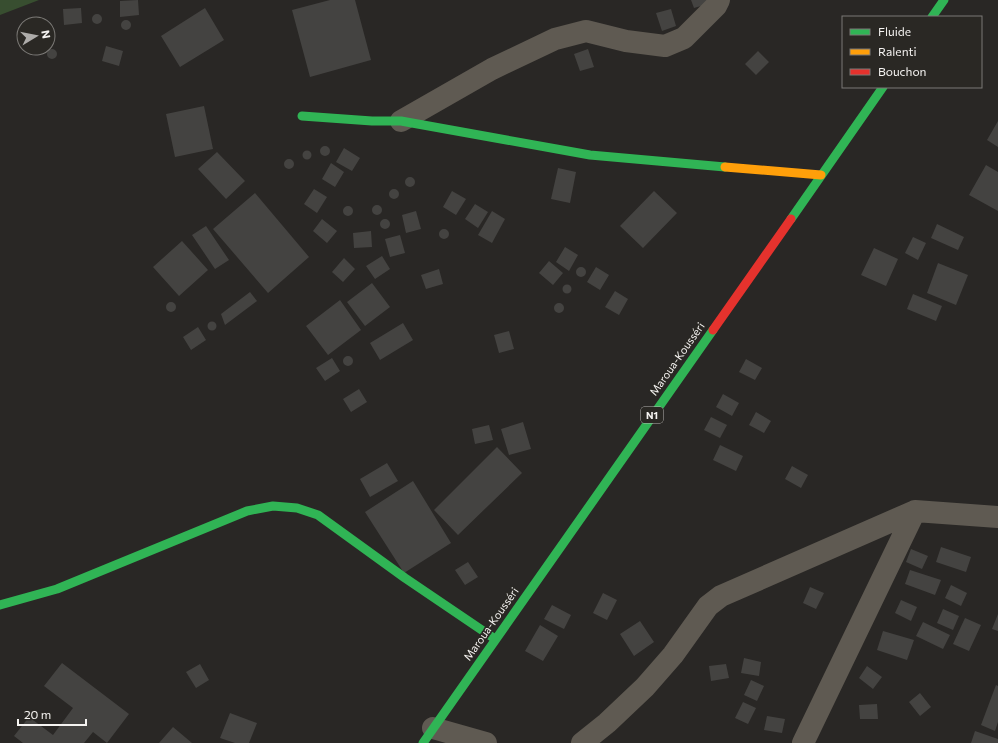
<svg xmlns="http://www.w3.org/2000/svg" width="998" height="743" font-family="Commissioner,sans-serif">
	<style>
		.green { fill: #384e30 }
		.building { fill: #444341 }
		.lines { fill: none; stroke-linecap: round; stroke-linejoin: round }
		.street { stroke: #5f5a52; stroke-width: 22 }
		.fast { stroke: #30b455; stroke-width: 9 }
		.slow { stroke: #ff9f0a; stroke-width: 9 }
		.jam { stroke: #e5322d; stroke-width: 9 }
		.labels { text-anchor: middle; stroke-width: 3.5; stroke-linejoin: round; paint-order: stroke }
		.shield { fill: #2a2824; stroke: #b8b6b4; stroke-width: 1 }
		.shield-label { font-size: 10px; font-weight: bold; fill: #f5f3f1 }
		.street-label { font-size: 11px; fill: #f5f3f1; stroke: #2a2824 }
	</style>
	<rect width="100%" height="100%" fill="#292725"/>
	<path class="green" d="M 0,0 L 39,0 L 0,15 Z"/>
	<path class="building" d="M 138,0 L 139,15 L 120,17 L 120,1 Z
		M 330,0 L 355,0 L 371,60 L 310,77 L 292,10 Z
		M 691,0 L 707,0 L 708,4 L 694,8 Z
		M 81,8 L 82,23 L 64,25 L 63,9 Z
		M 205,8 L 224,40 L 180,67 L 161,36 Z
		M 671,9 L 676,26 L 662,31 L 656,13 Z
		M92 19a5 5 0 1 1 10 0a5 5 0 1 1-10 0Z
		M121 25a5 5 0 1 1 10 0a5 5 0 1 1-10 0Z
		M 106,46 L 123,51 L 119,66 L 102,61 Z
		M 588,49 L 594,67 L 580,71 L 574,54 Z
		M47 54a5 5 0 1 1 10 0a5 5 0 1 1-10 0Z
		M 758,51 L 769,62 L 756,75 L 745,64 Z
		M 204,106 L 213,149 L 175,157 L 166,114 Z
		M 998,121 L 998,147 L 987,140 Z
		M320 151a5 5 0 1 1 10 0a5 5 0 1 1-10 0Z
		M 344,148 L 360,158 L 352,171 L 336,162 Z
		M302.5 155a4.5 4.5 0 1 1 9 0a4.5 4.5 0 1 1-9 0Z
		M 217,152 L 245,181 L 226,199 L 198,169 Z
		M284 164a5 5 0 1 1 10 0a5 5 0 1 1-10 0Z
		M 331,163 L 344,172 L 335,187 L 322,179 Z
		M 986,165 L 998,172 L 998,211 L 969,195 Z
		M 558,168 L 576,172 L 570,203 L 551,199 Z
		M405 182a5 5 0 1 1 10 0a5 5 0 1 1-10 0Z
		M 314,189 L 327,197 L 317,213 L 304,204 Z
		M389 194a5 5 0 1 1 10 0a5 5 0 1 1-10 0Z
		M 452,191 L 466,199 L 456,215 L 443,207 Z
		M 654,191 L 677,213 L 643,248 L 620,226 Z
		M 255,193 L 309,257 L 268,293 L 213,229 Z
		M 475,204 L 488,212 L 478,228 L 465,219 Z
		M372 210a5 5 0 1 1 10 0a5 5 0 1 1-10 0Z
		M343 211a5 5 0 1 1 10 0a5 5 0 1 1-10 0Z
		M 416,211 L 421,229 L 406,233 L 402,215 Z
		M 492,211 L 505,219 L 492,243 L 478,235 Z
		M 322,219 L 337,231 L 327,243 L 313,231 Z
		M380 224a5 5 0 1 1 10 0a5 5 0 1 1-10 0Z
		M 937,224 L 964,237 L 958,250 L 931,238 Z
		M 206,226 L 229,260 L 215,269 L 192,235 Z
		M439 234a5 5 0 1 1 10 0a5 5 0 1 1-10 0Z
		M 371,231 L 372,247 L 354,248 L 353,233 Z
		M 400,235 L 405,253 L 390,257 L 385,239 Z
		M 913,237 L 926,243 L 918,260 L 905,253 Z
		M 182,241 L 208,270 L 179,296 L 153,267 Z
		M 565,247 L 578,255 L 569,271 L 556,262 Z
		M 874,248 L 898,259 L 886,286 L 861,275 Z
		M 382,256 L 390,269 L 375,279 L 366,266 Z
		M 344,258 L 355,269 L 343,282 L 332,272 Z
		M 549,261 L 563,273 L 553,285 L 539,273 Z
		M 938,263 L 968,275 L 956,305 L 927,293 Z
		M 596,267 L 609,275 L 600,290 L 587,282 Z
		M576 272a5 5 0 1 1 10 0a5 5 0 1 1-10 0Z
		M 439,269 L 443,284 L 426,289 L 421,275 Z
		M 372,283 L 390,307 L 365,326 L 347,302 Z
		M562.5 289a4.5 4.5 0 1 1 9 0a4.5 4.5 0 1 1-9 0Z
		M 615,291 L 628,299 L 619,315 L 605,307 Z
		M 250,292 L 257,301 L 225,325 L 221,314 Z
		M 913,294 L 942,306 L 936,321 L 907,309 Z
		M 340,300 L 361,330 L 328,355 L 306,326 Z
		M166 307a5 5 0 1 1 10 0a5 5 0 1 1-10 0Z
		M554 308a5 5 0 1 1 10 0a5 5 0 1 1-10 0Z
		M207.5 326a4.5 4.5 0 1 1 9 0a4.5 4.5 0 1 1-9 0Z
		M 403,323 L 413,340 L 380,360 L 370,343 Z
		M 198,327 L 206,340 L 191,350 L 183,337 Z
		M 509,331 L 514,349 L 499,353 L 494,335 Z
		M343 361a5 5 0 1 1 10 0a5 5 0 1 1-10 0Z
		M 332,358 L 340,371 L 325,381 L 316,368 Z
		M 746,359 L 762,368 L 755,380 L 739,372 Z
		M 359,389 L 367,402 L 351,412 L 343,399 Z
		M 723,394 L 739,403 L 732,416 L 716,407 Z
		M 756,412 L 771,421 L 764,433 L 749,425 Z
		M 711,417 L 727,425 L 720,438 L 704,430 Z
		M 523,422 L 531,449 L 509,455 L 501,429 Z
		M 489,425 L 493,440 L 475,444 L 472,429 Z
		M 720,445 L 743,456 L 736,471 L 713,460 Z
		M 497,447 L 522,473 L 458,535 L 434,510 Z
		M 387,463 L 398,481 L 370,497 L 360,479 Z
		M 792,466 L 808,475 L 801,488 L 785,479 Z
		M 413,481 L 451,543 L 404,573 L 365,512 Z
		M 941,547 L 971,557 L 966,572 L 936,562 Z
		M 911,549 L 928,556 L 922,569 L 906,562 Z
		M 468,562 L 478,577 L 465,585 L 455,570 Z
		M 910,570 L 941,580 L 935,595 L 905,584 Z
		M 951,585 L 967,593 L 961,606 L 945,598 Z
		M 810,587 L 824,593 L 816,609 L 803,603 Z
		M 603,593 L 617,600 L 607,620 L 593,613 Z
		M 901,600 L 917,607 L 911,621 L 895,613 Z
		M 552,605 L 571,615 L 564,629 L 544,619 Z
		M 943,609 L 959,616 L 953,630 L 937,623 Z
		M 998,614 L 998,631 L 992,629 Z
		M 965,618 L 981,625 L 969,651 L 953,644 Z
		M 640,621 L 654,642 L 634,656 L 620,634 Z
		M 923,622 L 950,635 L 943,649 L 916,636 Z
		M 540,625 L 558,636 L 543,661 L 525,651 Z
		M 883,631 L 914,640 L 907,660 L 877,650 Z
		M 744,658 L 761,662 L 759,676 L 741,673 Z
		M 62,663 L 129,714 L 107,743 L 93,732 L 84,743 L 23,743 L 14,736 L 29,717 L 53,735 L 73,708 L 44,686 Z
		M 200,664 L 209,680 L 196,688 L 186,672 Z
		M 726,664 L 729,678 L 711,681 L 709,666 Z
		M 867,666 L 882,677 L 873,689 L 859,678 Z
		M 751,680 L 764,686 L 757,701 L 744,695 Z
		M 996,685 L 998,686 L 998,722 L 995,731 L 981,725 Z
		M 920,693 L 931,707 L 920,716 L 909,702 Z
		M 743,702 L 756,708 L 748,724 L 735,718 Z
		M 877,704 L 878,719 L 860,719 L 859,705 Z
		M 230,713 L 257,723 L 249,743 L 235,743 L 220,738 Z
		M 767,716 L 785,719 L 782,733 L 764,730 Z
		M 173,727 L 192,743 L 159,743 Z
		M 975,731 L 998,739 L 998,743 L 971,743 Z"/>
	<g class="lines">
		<path class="street" d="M 401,121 L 492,69 L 555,39 L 586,31 L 626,41 L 665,46 L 684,38 L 716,6 L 719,0
			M 433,728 L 486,743
			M 582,743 L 607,723 L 645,687 L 673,655 L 708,606 L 721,596 L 915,511 L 998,517
			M 803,743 L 915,511"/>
		<path class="fast" d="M 932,17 L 944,0
			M 302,116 L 372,121 L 401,121 L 590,155 L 725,167
			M 791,219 L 883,87
			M 0,605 L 57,589 L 247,511 L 273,506 L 297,508 L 318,515 L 405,578 L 495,639
			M 423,743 L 713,330"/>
		<path class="slow" d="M 725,167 L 821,175"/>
		<path class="jam" d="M 713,330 L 791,219"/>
	</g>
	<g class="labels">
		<rect class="shield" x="641" y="407" width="22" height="16" rx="3"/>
		<g class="shield-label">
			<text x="652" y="419">N1</text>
		</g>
		<g class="street-label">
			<text transform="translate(677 359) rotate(-55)" y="4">Maroua-Kousséri</text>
			<text transform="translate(491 624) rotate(-55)" y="4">Maroua-Kousséri</text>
		</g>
	</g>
	<rect x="842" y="16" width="140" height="72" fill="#2a2824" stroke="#7b7976"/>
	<rect x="850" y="29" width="20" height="6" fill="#30b455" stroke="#7b7976"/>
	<text x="878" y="36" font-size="12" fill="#f5f3f1">Fluide</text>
	<rect x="850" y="49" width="20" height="6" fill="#ff9f0a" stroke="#7b7976"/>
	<text x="878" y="56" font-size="12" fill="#f5f3f1">Ralenti</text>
	<rect x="850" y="69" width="20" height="6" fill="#e5322d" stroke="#7b7976"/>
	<text x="878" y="76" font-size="12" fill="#f5f3f1">Bouchon</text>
	<g transform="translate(36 36) rotate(80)"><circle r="19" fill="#2a2824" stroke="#7b7976"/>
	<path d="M0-3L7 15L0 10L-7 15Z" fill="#aeacaa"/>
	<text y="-6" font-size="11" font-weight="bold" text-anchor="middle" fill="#f5f3f1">N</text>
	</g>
	<path d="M18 719v6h68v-6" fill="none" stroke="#f5f3f1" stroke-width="2"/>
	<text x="24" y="719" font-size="12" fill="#f5f3f1" stroke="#2a2824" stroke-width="3" paint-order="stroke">20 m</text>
</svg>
